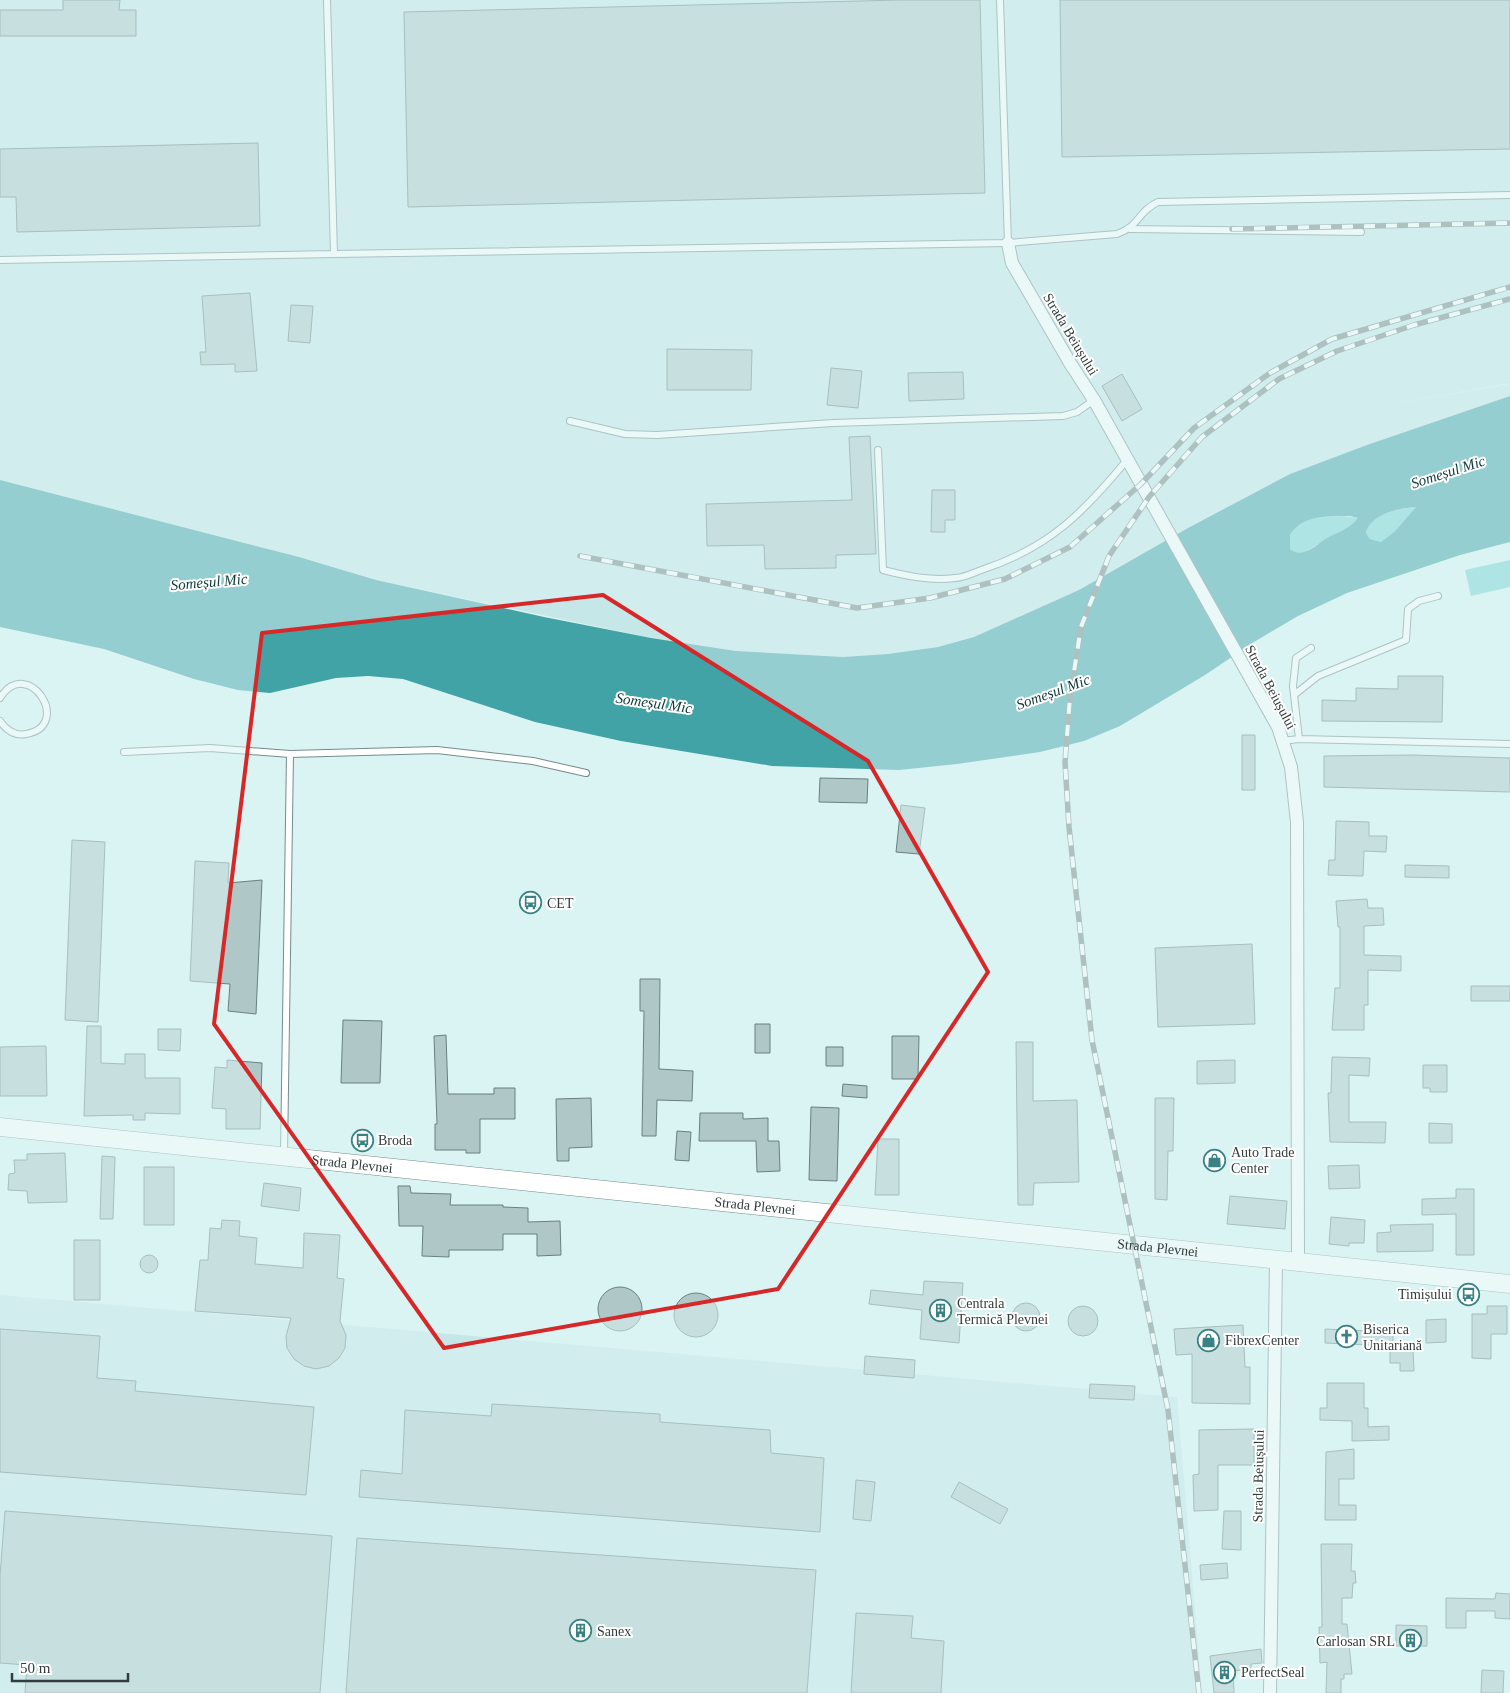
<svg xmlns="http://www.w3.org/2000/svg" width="1510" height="1693" font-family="'Times New Roman',serif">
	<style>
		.built { fill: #c6e7e8 }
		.green { fill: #7ad3d5 }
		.water { fill: #42a3a6; fill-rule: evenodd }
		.building { fill: #afc7c7; stroke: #698080 }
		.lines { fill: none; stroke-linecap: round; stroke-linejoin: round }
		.service-casing { stroke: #758c8c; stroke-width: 8 }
		.minor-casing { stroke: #758c8c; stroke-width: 14 }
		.secondary-casing { stroke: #758c8c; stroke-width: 19 }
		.service { stroke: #fff; stroke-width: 6 }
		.minor { stroke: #fff; stroke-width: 12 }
		.secondary { stroke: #fff; stroke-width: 18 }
		.rail-casing { stroke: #758585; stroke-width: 5.5 }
		.rail { stroke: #fff; stroke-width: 4; stroke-dasharray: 11; stroke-linecap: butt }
		.marked { fill: none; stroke: #d62828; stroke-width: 4; stroke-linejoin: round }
		.labels { text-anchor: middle; stroke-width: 4; stroke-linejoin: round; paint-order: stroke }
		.street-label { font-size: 14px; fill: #323c3c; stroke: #fff }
		.poi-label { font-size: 14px; fill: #323c3c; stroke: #fff; text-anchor: start }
		.water-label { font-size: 15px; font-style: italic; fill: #0d3b3c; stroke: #fff }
	</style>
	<rect width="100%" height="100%" fill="#daf3f3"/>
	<path class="built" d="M 0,0 L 1510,0 L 1510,383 L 1369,408 L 1510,384 L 1510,396 L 1367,445 L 1290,474 L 1188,528 L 1079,590 L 974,637 L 938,647 L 888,654 L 843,657 L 736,651 L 651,638 L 376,580 L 299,557 L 0,480 Z
		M 0,1295 L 1177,1397 L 1202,1693 L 0,1693 Z"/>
	<path class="green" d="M 1417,506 L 1395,531 L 1381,542 L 1370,539 L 1366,533 C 1370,512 1400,510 1417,506 Z
		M 1342,516 L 1359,518 L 1347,529 L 1326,539 L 1304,553 L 1295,553 L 1290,549 L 1290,535 C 1301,516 1322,517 1342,516 Z
		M 1510,560 L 1510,587 L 1471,596 L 1465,570 Z"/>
	<path class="water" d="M 1510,396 L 1510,542 L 1460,555 L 1347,593 L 1298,616 L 1254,642 L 1205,675 L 1120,726 L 1084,741 L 1040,752 L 957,764 L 899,770 L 772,766 L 621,741 L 535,722 L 403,679 L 368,676 L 336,678 L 270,693 L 238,690 L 194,679 L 104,649 L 0,627 L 0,480 L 299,557 L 376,580 L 544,617 L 651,638 L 736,651 L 843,657 L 888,654 L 938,647 L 974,637 L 1079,590 L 1188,528 L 1290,474 L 1367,445 ZM 1416,507 L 1395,531 L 1381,542 L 1370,539 L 1366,533 C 1370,514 1400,508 1416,507 ZM 1350,516 L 1358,518 C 1349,530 1337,532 1325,539 C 1318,544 1312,550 1304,552 C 1298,554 1294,552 1290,549 L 1290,535 C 1302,515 1328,516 1350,516 Z"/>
	<path class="building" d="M 63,0 L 120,0 L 119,10 L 136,10 L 136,36 L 0,36 L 0,10 L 63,10 Z
		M 900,0 L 980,0 L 985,193 L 408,207 L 404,12 Z
		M 1060,0 L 1510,0 L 1510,149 L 1062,157 Z
		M 258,143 L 260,226 L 17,232 L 16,197 L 0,197 L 0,149 Z
		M 250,293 L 257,371 L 235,372 L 235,364 L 201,365 L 200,352 L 206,352 L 202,296 Z
		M 291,305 L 313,306 L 310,343 L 288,341 Z
		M 667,349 L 752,350 L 751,390 L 667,390 Z
		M 831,368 L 862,371 L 858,408 L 827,405 Z
		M 963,372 L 964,399 L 909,401 L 908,373 Z
		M 1122,374 L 1142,409 L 1122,421 L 1102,386 Z
		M 870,436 L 876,554 L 836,555 L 836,568 L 765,569 L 764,545 L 707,546 L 706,504 L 852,500 L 849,437 Z
		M 932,490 L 955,490 L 955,520 L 945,520 L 945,532 L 931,532 Z
		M 1398,676 L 1443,676 L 1442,722 L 1322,721 L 1322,700 L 1356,701 L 1356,688 L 1398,689 Z
		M 1242,735 L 1255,735 L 1255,790 L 1242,790 Z
		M 1411,755 L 1510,758 L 1510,792 L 1324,787 L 1324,756 Z
		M 820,778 L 868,779 L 867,803 L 819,802 Z
		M 901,805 L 925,808 L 919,854 L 896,852 Z
		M 1336,821 L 1369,822 L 1369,836 L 1387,836 L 1386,852 L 1364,851 L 1363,876 L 1328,875 L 1329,860 L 1335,860 Z
		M 72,840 L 105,842 L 98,1022 L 65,1020 Z
		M 195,861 L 229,863 L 228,883 L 262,880 L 256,1014 L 228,1011 L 230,984 L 190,981 Z
		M 1405,865 L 1449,866 L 1449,878 L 1405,877 Z
		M 1367,899 L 1368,908 L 1383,908 L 1384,925 L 1364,926 L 1364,955 L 1401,956 L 1401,971 L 1368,970 L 1368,1005 L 1364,1005 L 1364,1030 L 1332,1030 L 1335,988 L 1340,988 L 1340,927 L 1338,927 L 1336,901 Z
		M 1252,944 L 1255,1024 L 1158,1027 L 1155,948 Z
		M 640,979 L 660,979 L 659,1069 L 693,1071 L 692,1101 L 657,1100 L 656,1136 L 642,1136 L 644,1011 L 640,1011 Z
		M 1471,986 L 1510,986 L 1510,1001 L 1471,1001 Z
		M 343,1020 L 382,1021 L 380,1083 L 341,1083 Z
		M 755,1024 L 770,1024 L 770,1053 L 755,1053 Z
		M 87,1026 L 101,1026 L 101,1063 L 125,1064 L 125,1054 L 145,1054 L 145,1078 L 180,1078 L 180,1114 L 145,1113 L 145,1120 L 133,1120 L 133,1115 L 84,1116 Z
		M 158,1029 L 181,1029 L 180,1051 L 158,1050 Z
		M 446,1035 L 448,1094 L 494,1094 L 494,1088 L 515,1088 L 515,1119 L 480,1119 L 480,1153 L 466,1153 L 466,1150 L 435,1150 L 435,1124 L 437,1124 L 434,1036 Z
		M 892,1036 L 919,1036 L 918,1079 L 892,1079 Z
		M 1016,1042 L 1033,1042 L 1033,1101 L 1077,1100 L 1079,1182 L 1034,1183 L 1033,1205 L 1018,1205 Z
		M 46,1046 L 47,1096 L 0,1096 L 0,1047 Z
		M 826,1047 L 843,1047 L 843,1066 L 826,1066 Z
		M 1332,1057 L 1370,1058 L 1369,1076 L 1349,1075 L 1349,1122 L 1386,1122 L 1385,1143 L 1330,1142 L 1328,1093 L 1331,1093 Z
		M 227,1060 L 262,1063 L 260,1129 L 226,1129 L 226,1109 L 212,1108 L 215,1067 L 227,1068 Z
		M 1235,1060 L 1235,1083 L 1197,1084 L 1197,1061 Z
		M 1423,1065 L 1447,1065 L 1447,1092 L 1430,1092 L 1430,1088 L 1423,1088 Z
		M 843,1084 L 867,1086 L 867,1098 L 842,1096 Z
		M 591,1098 L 592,1147 L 569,1148 L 569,1161 L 557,1161 L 556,1099 Z
		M 1155,1098 L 1174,1098 L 1173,1151 L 1168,1151 L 1167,1200 L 1155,1199 Z
		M 811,1107 L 839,1108 L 837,1181 L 809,1180 Z
		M 700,1113 L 743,1113 L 743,1119 L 768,1118 L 768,1141 L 779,1141 L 780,1171 L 757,1172 L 756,1141 L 699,1141 Z
		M 1429,1123 L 1452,1124 L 1452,1143 L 1429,1143 Z
		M 677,1131 L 691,1132 L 689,1161 L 675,1160 Z
		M 878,1139 L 899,1139 L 899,1195 L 875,1195 Z
		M 65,1153 L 67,1202 L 28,1203 L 27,1191 L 8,1190 L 9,1174 L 15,1173 L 14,1160 L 27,1160 L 27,1154 Z
		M 102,1156 L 115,1157 L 113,1219 L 100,1219 Z
		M 1359,1165 L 1360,1188 L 1329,1189 L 1328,1166 Z
		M 144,1167 L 174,1167 L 174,1225 L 144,1225 Z
		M 264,1183 L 301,1188 L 299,1211 L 261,1206 Z
		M 398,1186 L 410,1186 L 411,1193 L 451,1194 L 450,1205 L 503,1205 L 503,1207 L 528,1208 L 528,1222 L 560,1221 L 561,1255 L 537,1256 L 537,1234 L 503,1234 L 503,1250 L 449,1250 L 449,1257 L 422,1256 L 423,1226 L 399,1226 Z
		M 1456,1189 L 1474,1189 L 1474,1255 L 1456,1255 L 1456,1214 L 1422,1215 L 1422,1199 L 1456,1198 Z
		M 1230,1196 L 1287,1201 L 1285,1229 L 1227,1224 Z
		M 1331,1217 L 1365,1220 L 1364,1243 L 1349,1243 L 1349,1246 L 1329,1244 Z
		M 222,1220 L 240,1221 L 239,1236 L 257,1238 L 255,1264 L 303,1268 L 304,1233 L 340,1235 L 337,1278 L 344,1279 L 340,1321 L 346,1335 L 345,1348 L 339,1358 L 329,1366 L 316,1369 L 304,1366 L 294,1359 L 287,1348 L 286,1336 L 291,1318 L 195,1311 L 200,1260 L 208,1260 L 210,1228 L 221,1229 Z
		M 1433,1224 L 1433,1251 L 1377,1252 L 1377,1233 L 1391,1232 L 1390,1225 Z
		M 74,1240 L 100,1240 L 100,1300 L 74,1300 Z
		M140 1264a9 9 0 1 1 18 0a9 9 0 1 1-18 0Z
		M 924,1281 L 963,1283 L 959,1343 L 920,1339 L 922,1310 L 869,1304 L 871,1290 L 923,1295 Z
		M598 1309a22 22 0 1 1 44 0a22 22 0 1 1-44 0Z
		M674 1315a22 22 0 1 1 44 0a22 22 0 1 1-44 0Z
		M1012 1317a14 14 0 1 1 28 0a14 14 0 1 1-28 0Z
		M 1487,1306 L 1507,1306 L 1507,1334 L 1491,1334 L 1491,1359 L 1472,1358 L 1472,1314 L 1487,1314 Z
		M1068 1321a15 15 0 1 1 30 0a15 15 0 1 1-30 0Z
		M 1446,1319 L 1446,1342 L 1426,1343 L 1426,1320 Z
		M 1243,1325 L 1245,1367 L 1250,1367 L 1250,1404 L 1192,1403 L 1192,1354 L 1176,1355 L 1174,1329 Z
		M 0,1329 L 100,1336 L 97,1378 L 136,1381 L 135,1391 L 314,1407 L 306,1495 L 0,1472 Z
		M 1325,1329 L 1393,1332 L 1393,1346 L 1325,1343 Z
		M 1413,1350 L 1414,1371 L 1400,1371 L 1400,1363 L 1390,1363 L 1390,1351 Z
		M 865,1356 L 915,1360 L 914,1378 L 864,1374 Z
		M 1327,1383 L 1364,1383 L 1364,1408 L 1368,1408 L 1368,1427 L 1389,1426 L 1389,1440 L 1352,1441 L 1352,1421 L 1320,1420 L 1320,1408 L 1327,1408 Z
		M 1090,1384 L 1135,1386 L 1134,1400 L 1089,1398 Z
		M 492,1404 L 660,1414 L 660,1422 L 770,1430 L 771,1453 L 824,1458 L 820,1532 L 359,1497 L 361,1470 L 402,1474 L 405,1410 L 491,1416 Z
		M 1254,1429 L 1254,1465 L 1218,1465 L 1218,1510 L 1194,1511 L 1193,1475 L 1199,1474 L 1199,1430 Z
		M 1354,1449 L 1354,1479 L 1339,1479 L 1339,1505 L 1356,1505 L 1356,1520 L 1325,1520 L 1326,1452 Z
		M 856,1480 L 875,1482 L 871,1521 L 853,1519 Z
		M 959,1482 L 1008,1509 L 1000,1524 L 951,1497 Z
		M 5,1511 L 332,1536 L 320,1693 L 25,1693 L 27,1665 L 0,1663 L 0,1576 Z
		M 1224,1511 L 1241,1511 L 1241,1550 L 1222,1549 Z
		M 357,1538 L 816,1570 L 807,1693 L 346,1693 Z
		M 1321,1544 L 1352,1544 L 1351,1571 L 1355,1571 L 1356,1583 L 1353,1583 L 1352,1598 L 1342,1598 L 1342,1624 L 1347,1624 L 1352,1674 L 1344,1674 L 1344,1679 L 1341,1679 L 1341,1693 L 1326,1693 L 1327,1662 L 1320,1663 L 1319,1627 L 1322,1627 Z
		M 1227,1563 L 1228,1578 L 1201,1580 L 1200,1565 Z
		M 1496,1593 L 1510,1594 L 1510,1619 L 1495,1618 L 1495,1611 L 1466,1611 L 1466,1628 L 1446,1628 L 1446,1598 L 1495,1599 Z
		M 856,1613 L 913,1616 L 911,1638 L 944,1641 L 941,1693 L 851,1693 Z
		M 1396,1625 L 1427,1626 L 1427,1646 L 1396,1646 Z
		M 1261,1649 L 1262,1663 L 1251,1664 L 1251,1669 L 1233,1671 L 1234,1693 L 1214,1693 L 1210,1656 Z
		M 1482,1670 L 1504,1671 L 1503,1693 L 1481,1693 Z"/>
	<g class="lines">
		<defs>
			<path id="service" d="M 327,0 L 334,254 L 1008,243 L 1117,234 C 1140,226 1137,212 1158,202 L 1510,195
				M 1000,0 L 1008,243
				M 1130,229 L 1361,232
				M 0,260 L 334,254
				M 570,421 L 625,434 L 657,435 L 833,423 L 1063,416 L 1077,412 L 1094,400
				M 878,450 L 883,570 C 907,576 930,581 955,578 C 964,578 975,572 984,569 C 1050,547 1084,512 1127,460
				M 1294,695 L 1318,676 L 1406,640 L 1408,609 L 1419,601 L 1438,596
				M 0,698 C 28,654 74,726 26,734 C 15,736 6,730 0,721
				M 1299,739 L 1293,686 L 1296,658 L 1311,648
				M 1282,741 L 1299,739 L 1510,744
				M 124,752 L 210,748 L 290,754 L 437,750 L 533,761 L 586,773
				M 284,1154 L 290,754"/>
			<path id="minor" d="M 1008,243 L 1012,263 L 1070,363 L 1094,400 L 1278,727 L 1291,767 L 1297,822 L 1298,1263
				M 1270,1693 L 1276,1260"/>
			<g id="secondary">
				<path id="s1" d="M 0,1127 L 1510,1284"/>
			</g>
		</defs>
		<use href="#service" class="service-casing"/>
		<use href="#minor" class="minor-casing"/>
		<use href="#secondary" class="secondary-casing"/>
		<use href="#service" class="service"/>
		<use href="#minor" class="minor"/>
		<use href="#secondary" class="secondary"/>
		<defs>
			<path id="rail" d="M 1232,229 L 1510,223
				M 580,556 L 857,608 L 930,598 L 1005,579 L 1070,547 L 1141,484 L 1194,428 L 1270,373 L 1332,339 L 1510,287
				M 1199,1693 L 1168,1410 L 1092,1040 L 1069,827 L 1065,762 L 1070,697 L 1081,627 L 1109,556 L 1149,497 L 1202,437 L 1279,379 L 1337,351 L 1414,325 L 1510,299"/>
		</defs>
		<use href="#rail" class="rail-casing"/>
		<use href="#rail" class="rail"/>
	</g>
	<path d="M0 0H1510V1693H0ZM 603,595 L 868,761 L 988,972 L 778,1289 L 444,1348 L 214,1024 L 262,633 Z" fill="#daf3f3" fill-opacity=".55" fill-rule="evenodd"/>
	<path class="marked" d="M 603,595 L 868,761 L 988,972 L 778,1289 L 444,1348 L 214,1024 L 262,633 Z"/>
	<defs>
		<symbol id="bus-ring" viewBox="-11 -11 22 22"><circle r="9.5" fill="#fff" stroke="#398183" stroke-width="1.5"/><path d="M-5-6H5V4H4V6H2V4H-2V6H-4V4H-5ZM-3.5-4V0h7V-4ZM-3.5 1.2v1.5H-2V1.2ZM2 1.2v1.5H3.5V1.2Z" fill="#398183"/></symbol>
		<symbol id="shop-ring" viewBox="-11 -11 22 22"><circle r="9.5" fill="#fff" stroke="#398183" stroke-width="1.5"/><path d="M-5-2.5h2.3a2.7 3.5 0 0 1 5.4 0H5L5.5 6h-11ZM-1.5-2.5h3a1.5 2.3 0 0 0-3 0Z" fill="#398183"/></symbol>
		<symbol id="building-ring" viewBox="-11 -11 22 22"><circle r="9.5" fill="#fff" stroke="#398183" stroke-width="1.5"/><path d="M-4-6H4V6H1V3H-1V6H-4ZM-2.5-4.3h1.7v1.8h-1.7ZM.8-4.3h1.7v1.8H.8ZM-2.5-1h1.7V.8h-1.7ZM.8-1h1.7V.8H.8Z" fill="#398183"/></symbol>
		<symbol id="church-ring" viewBox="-11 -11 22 22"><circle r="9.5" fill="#fff" stroke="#398183" stroke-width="1.5"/><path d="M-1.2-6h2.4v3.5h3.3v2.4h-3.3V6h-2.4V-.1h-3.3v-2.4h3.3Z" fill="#398183"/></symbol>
	</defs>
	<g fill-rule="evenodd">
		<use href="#bus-ring" x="518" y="890" width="25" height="25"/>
		<use href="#bus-ring" x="350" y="1128" width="25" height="25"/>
		<use href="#shop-ring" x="1202" y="1148" width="25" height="25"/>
		<use href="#bus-ring" x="1456" y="1282" width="25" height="25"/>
		<use href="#building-ring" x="928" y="1298" width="25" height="25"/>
		<use href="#church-ring" x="1334" y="1324" width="25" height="25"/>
		<use href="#shop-ring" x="1196" y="1328" width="25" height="25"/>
		<use href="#building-ring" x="568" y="1618" width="25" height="25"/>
		<use href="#building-ring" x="1398" y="1628" width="25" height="25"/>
		<use href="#building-ring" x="1212" y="1660" width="25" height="25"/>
	</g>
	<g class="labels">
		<g class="street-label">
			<text transform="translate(1071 334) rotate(59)" y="5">Strada Beiușului</text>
			<text transform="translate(1271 687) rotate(62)" y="5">Strada Beiușului</text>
			<text dy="5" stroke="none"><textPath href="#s1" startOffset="354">Strada Plevnei</textPath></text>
			<text dy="5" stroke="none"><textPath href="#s1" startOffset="759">Strada Plevnei</textPath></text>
			<text dy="5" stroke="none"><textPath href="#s1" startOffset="1164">Strada Plevnei</textPath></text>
			<text transform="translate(1258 1476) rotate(-89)" y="5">Strada Beiușului</text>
		</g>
		<g class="poi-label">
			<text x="547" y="908">CET</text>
			<text x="378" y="1145">Broda</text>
			<text x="1231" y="1157">Auto Trade<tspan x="1231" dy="16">Center</tspan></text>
			<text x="1452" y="1299" text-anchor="end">Timișului</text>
			<text x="957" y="1308">Centrala<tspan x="957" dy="16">Termică Plevnei</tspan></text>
			<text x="1363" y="1334">Biserica<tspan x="1363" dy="16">Unitariană</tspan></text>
			<text x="1225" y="1345">FibrexCenter</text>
			<text x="597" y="1636">Sanex</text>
			<text x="1395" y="1646" text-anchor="end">Carlosan SRL</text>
			<text x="1241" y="1677">PerfectSeal</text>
		</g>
		<g class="water-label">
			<text transform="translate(1448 472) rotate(-18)" y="5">Someșul Mic</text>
			<text transform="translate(209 582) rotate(-5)" y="5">Someșul Mic</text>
			<text transform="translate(1053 692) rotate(-20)" y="5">Someșul Mic</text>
			<text transform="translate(654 703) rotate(8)" y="5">Someșul Mic</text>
		</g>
	</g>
	<path d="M12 1673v8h116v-8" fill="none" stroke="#323c3c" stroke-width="2.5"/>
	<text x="20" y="1673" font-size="15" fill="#323c3c" stroke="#ffffff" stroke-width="4" paint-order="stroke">50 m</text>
</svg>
